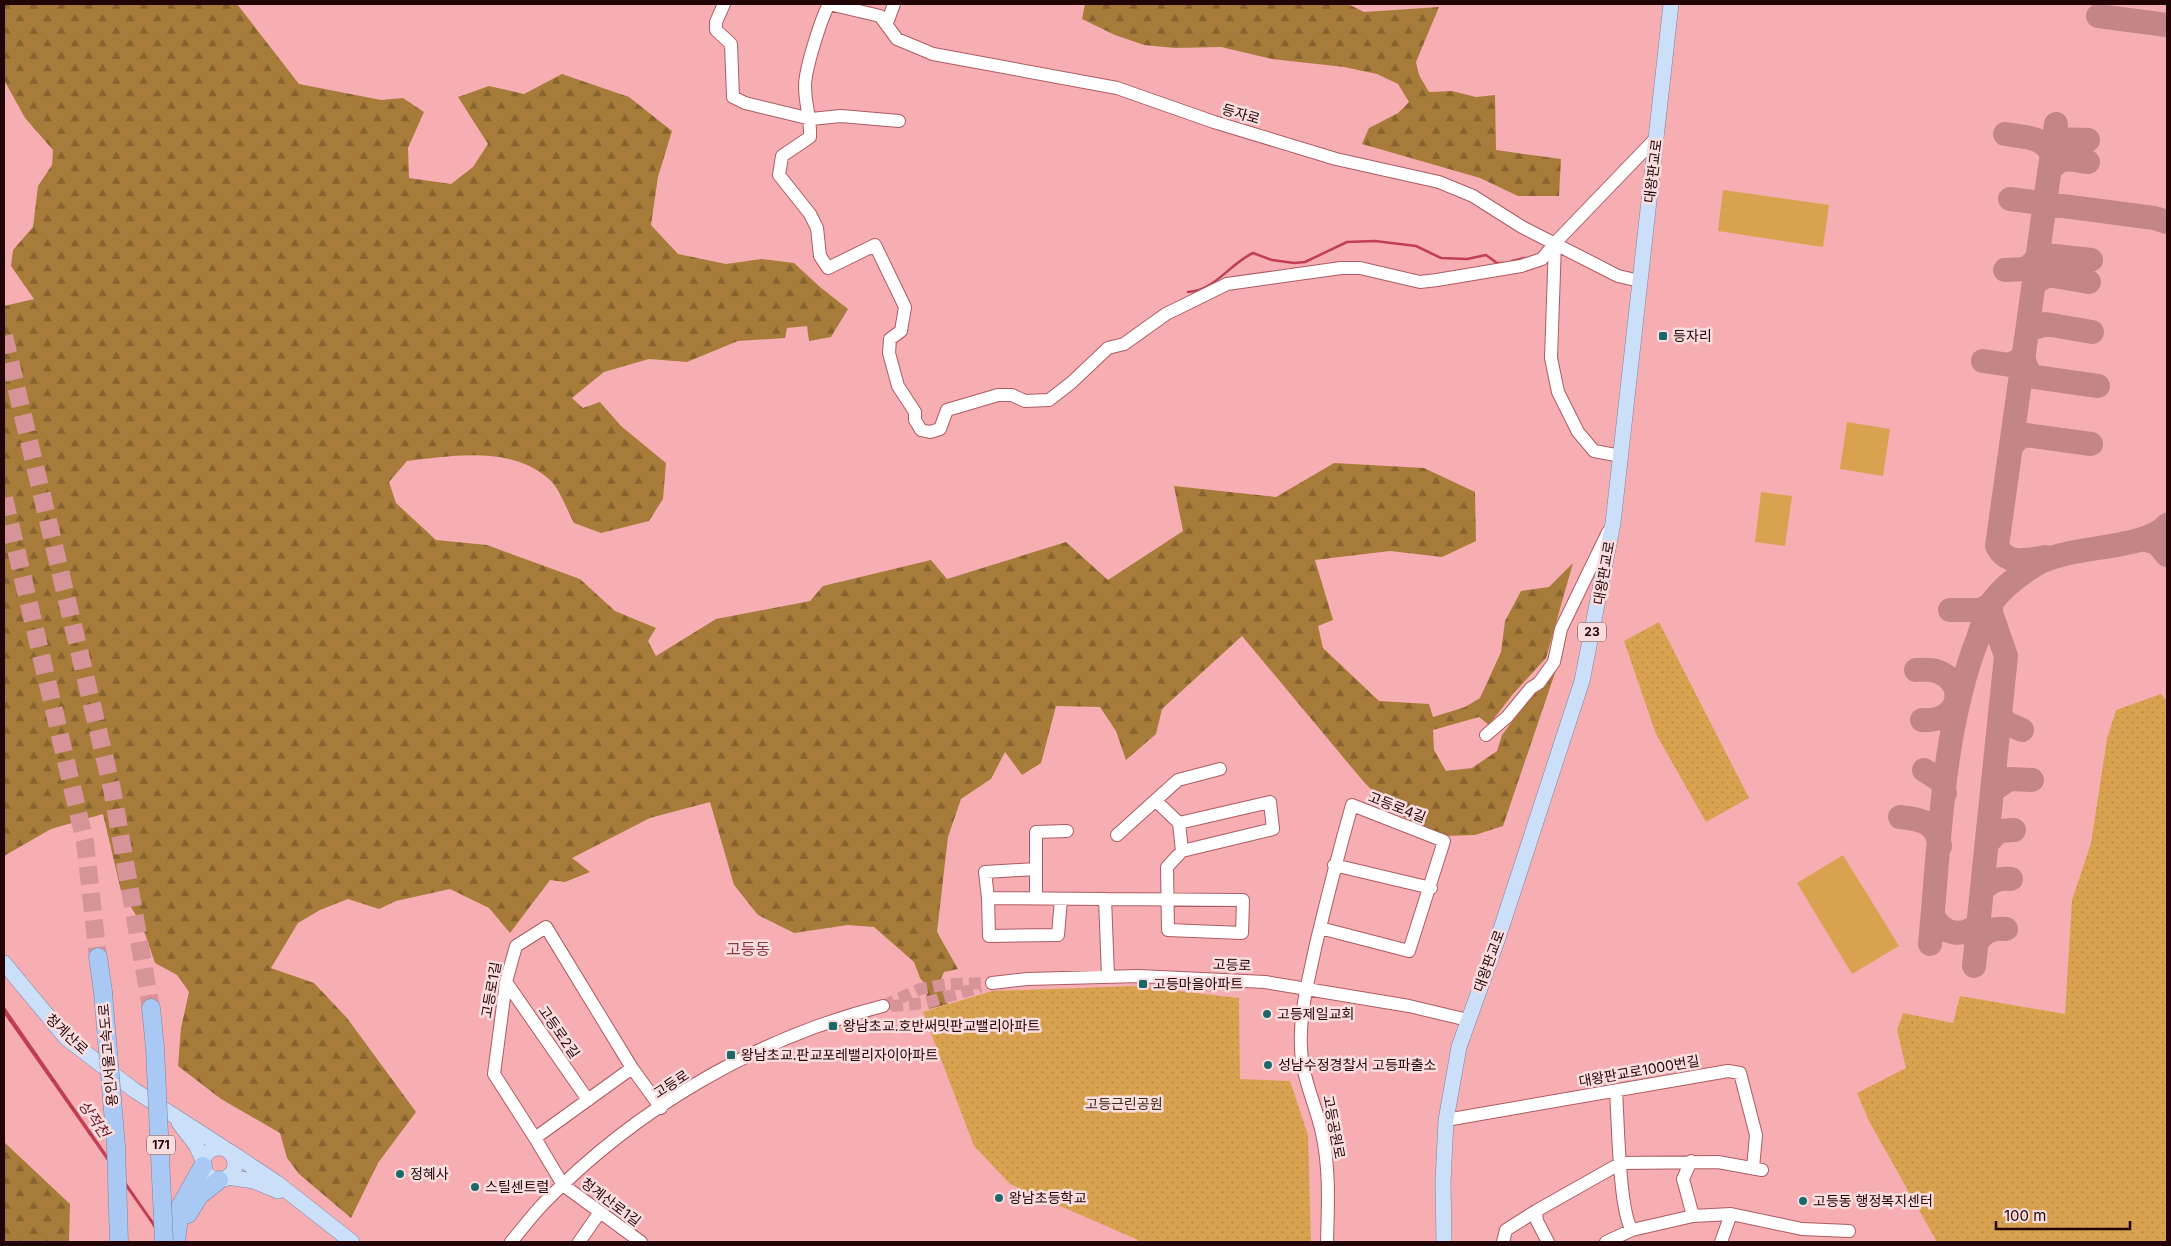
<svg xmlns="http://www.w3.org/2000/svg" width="2171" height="1246" font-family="Inter,'Noto Sans KR',sans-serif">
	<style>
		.grass { fill: url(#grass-dots) }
		.forest { fill: url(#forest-firs) }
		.garden { fill: #d9a250 }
		.water { fill: url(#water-ripples) }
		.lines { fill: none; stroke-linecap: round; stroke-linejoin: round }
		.stream { stroke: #c13f53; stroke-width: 2.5 }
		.taxiway { stroke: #c48588; stroke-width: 24 }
		.minor-tunnel { stroke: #d79498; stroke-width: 12; stroke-dasharray: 12 6; stroke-linecap: butt }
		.highway-tunnel { stroke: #d79498; stroke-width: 18; stroke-dasharray: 18 9; stroke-linecap: butt }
		.minor-casing { stroke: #ad5b62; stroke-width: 14 }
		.major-casing { stroke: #7a84a1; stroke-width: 16 }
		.highway-casing { stroke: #7a84a1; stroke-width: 19 }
		.minor { stroke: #fff; stroke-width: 12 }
		.major { stroke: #cbdff8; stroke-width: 15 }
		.highway { stroke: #a9c9f4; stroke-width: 18 }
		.highway-bridge-casing { stroke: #7a84a1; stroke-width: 19; stroke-linecap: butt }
		.highway-bridge { stroke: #a9c9f4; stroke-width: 18 }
		.poi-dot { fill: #1a6868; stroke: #faddde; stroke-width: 2 }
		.labels { text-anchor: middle; stroke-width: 5; stroke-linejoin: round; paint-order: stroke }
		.shield { fill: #faddde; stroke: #634548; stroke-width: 1 }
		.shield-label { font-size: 12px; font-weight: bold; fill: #220407 }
		.street-label { font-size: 14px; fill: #220407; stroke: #faddde }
		.poi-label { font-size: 14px; fill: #220407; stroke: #faddde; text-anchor: start }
		.park-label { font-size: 14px; fill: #3c2d19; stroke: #faddde }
		.water-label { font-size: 15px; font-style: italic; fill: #691424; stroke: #faddde }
		.quarter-label { font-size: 16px; fill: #883942; stroke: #faddde }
	</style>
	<defs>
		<pattern id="grass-dots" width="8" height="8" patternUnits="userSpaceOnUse" patternTransform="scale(1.25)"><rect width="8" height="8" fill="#d9a250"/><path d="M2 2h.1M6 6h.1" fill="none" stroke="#ba8a44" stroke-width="1.8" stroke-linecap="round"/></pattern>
		<pattern id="forest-firs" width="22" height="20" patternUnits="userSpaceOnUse" patternTransform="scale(1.25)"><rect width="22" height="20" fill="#a77c3a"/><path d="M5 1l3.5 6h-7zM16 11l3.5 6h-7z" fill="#88632f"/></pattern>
		<pattern id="water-ripples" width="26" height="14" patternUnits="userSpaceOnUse" patternTransform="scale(1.25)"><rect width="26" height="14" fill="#c13f53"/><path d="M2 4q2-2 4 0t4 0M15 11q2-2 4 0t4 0" fill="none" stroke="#9c3343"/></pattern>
	</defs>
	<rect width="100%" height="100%" fill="#f7aeb2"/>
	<path class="grass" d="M 1659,622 L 1749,798 L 1706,822 L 1656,734 L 1624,641 Z
		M 2161,694 L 2167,701 L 2167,1242 L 1937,1242 L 1870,1123 L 1857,1093 L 1906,1068 L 1897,1030 L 1903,1013 L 1953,1023 L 1960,996 L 2065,1014 L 2072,900 L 2091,843 L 2107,739 L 2116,710 Z
		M 1135,986 L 1239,998 L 1240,1079 L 1290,1081 L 1308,1135 L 1311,1242 L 1138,1242 L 1138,1240 L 1010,1184 L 974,1146 L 923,1012 L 992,991 Z"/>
	<path class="forest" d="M 5,4 L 237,4 L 299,84 L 381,100 L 403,98 L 424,112 L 408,148 L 409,178 L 451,184 L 473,167 L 488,144 L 458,97 L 489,86 L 524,94 L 562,74 L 629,97 L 672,131 L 658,177 L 651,225 L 678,254 L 726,264 L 761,259 L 794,263 L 820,287 L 848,309 L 831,337 L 809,341 L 807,326 L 787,328 L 785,338 L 738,341 L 687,362 L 649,359 L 604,372 L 572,398 L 583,408 L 600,402 L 621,426 L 666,463 L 663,499 L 649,521 L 601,533 L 574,523 C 568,512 559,488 550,480 C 512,445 453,456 407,461 L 389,482 L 396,503 L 436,540 L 487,545 L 580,579 L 615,611 L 656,628 L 648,641 L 656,656 L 716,619 L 810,601 L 823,586 L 931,560 L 947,579 L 1066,542 L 1108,580 L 1183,531 L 1174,486 L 1276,497 L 1334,463 L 1424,468 L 1475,492 L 1476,541 L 1442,557 L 1390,551 L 1315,560 L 1333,620 L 1318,626 L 1323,648 L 1379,701 L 1429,704 L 1433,717 L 1465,707 L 1480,698 L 1501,652 L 1505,621 L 1521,591 L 1549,587 L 1573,563 L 1546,658 L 1513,694 L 1489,725 L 1479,717 L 1433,730 L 1434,750 L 1446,771 L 1472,768 L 1497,751 L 1502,735 L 1526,703 L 1556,670 L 1503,826 L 1475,835 L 1445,836 L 1394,813 L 1363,781 L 1242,636 L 1162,709 L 1156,734 L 1126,760 L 1116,731 L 1100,707 L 1056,706 L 1041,763 L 1022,775 L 1005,752 L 991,779 L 961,799 L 948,837 L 937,932 L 958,969 L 944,972 L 940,981 C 945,989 943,997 948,1004 L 929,1009 C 929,1000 925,994 926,985 L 920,978 L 914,962 L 874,927 L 848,925 L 794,933 L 758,915 L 734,885 L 710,802 L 650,818 L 572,858 L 590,872 L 565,882 L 550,880 L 510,933 L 489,908 L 450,889 L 396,901 L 379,909 L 348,899 L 320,910 L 298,923 L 271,968 L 314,983 L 347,1018 L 416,1112 L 378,1163 L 351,1218 L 299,1174 L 287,1158 L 280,1133 L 221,1099 L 178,1066 L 181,1028 L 189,992 L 177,975 L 155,963 L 142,925 L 121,891 L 103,814 L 51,829 L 4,856 L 4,306 L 34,299 L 11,266 L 13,250 L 33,227 L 38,186 L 52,165 L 53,150 L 25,118 L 4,80 Z
		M 1085,4 L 1348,4 L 1364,12 L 1439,7 L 1416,62 L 1419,75 L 1429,92 L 1452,91 L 1476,97 L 1495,95 L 1496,150 L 1561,159 L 1559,196 L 1518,196 L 1480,178 L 1362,144 L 1369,128 L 1398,113 L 1409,102 L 1398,84 L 1377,74 L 1344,67 L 1272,59 L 1221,47 L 1175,48 L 1144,45 L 1115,35 L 1082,19 Z
		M 4,1142 L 70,1204 L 69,1242 L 4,1242 Z"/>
	<path class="garden" d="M 1723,190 L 1829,205 L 1823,247 L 1718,231 Z
		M 1847,422 L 1890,429 L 1883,476 L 1840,469 Z
		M 1761,492 L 1792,496 L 1785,546 L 1755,542 Z
		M 1843,855 L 1899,946 L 1852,974 L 1797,883 Z"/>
	<path class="water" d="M 4,1006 L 153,1221 L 165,1242 L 162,1242 L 151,1223 L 4,1014 Z"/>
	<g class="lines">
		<path class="stream" d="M 1512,261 L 1525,258
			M 1188,292 C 1216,290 1229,264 1253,253 L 1272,260 L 1294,263 L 1305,262 L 1347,242 L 1375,241 L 1416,246 L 1441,258 L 1467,259 L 1486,255 L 1497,263 L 1504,263"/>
		<path class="taxiway" d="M 2098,16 L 2167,25
			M 2005,134 C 2023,137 2044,136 2052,155
			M 2053,146 L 2060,139 L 2088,140
			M 2050,170 C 2061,155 2071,160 2088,162
			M 2010,199 L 2154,218 L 2167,222
			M 2005,270 L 2026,269 L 2037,259
			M 2044,272 L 2037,263 L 2046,255 L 2091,260
			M 2034,283 L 2048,275 L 2089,282
			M 2028,330 L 2046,324 L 2092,332
			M 1983,361 L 2010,365 L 2024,357
			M 2024,361 L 2029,373 L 2035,377 L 2098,386
			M 2012,445 L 2021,436 L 2026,435 L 2091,444
			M 2143,539 L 2157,543 L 2167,555
			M 2045,557 C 2027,560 2007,566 1997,546 L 2056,124
			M 1950,610 L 1981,610 L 1991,604
			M 1916,670 C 1922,670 1930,669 1936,671 C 1968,681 1962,723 1922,720
			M 2000,715 L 2006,723 L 2022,730
			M 1924,770 L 1941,781 L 1945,793
			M 1992,791 L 2009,779 L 2032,780
			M 1900,817 C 1921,819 1936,822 1940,846
			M 1987,843 L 1999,831 L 2014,830
			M 1982,890 C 1991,881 1998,878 2011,879
			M 1933,916 C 1943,935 1963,938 1979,924
			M 1977,942 C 1985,931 1993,928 2006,929
			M 1930,944 C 1940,843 1941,733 1978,638 C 1982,627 1986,612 1992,602 C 2003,587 2019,575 2035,565 C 2070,544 2144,551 2167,525
			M 1974,966 L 2006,656 L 1991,613 L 1991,604"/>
		<path class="minor-tunnel" d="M 883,1006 L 920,989 L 948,984 L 992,983
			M 891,1006 L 925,1003 L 981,987"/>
		<path class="highway-tunnel" d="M 4,336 L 112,789 L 151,1008
			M 4,498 L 85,842 L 98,957"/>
		<defs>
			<path id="minor" d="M 724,4 L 716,22 L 716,30 L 731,44 L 733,97 L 745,103 L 811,119 L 841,116 L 899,121
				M 829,4 C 821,19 805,69 805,86 C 805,104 811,120 810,137 L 782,156 L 779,175 L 810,214 L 817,228 L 820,256 L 828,268 L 875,245 L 905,307 L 901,331 L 890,339 L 889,353 L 898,386 L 915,412 L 915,420 L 921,430 L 930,432 L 940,429 L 947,410 L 998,395 L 1012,395 L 1025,401 L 1049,400 L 1071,383 L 1108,348 L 1124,344 L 1166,314 L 1227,284 L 1341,268 L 1360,268 L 1420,282 L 1437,280 L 1521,266 L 1542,259 L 1555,243 L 1657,137
				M 829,4 L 880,16 L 897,39 L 933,54 L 1117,88 L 1214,122 L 1336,159 L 1439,182 L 1473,196 L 1522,227 L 1618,276 L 1640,281
				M 887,23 L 894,4
				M 1555,243 L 1551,358 L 1558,392 L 1578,432 L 1594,451 L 1621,456
				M 1486,735 L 1507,717 L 1531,688 L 1539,683 L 1554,662 L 1561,629 L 1608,532
				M 1179,823 L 1182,851
				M 1117,835 L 1178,780 L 1220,769
				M 1334,865 L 1431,888
				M 1036,892 L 1036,832 L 1067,831
				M 988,898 L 985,872 L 1036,869
				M 1061,899 L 1058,935 L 989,936 L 988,898 L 1105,899 L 1108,976
				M 1105,899 L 1243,900 L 1242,933 L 1168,930 L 1167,867 L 1182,851 L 1273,829 L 1270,802 L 1179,823 L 1156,801
				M 1320,928 L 1409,951 L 1444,841 L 1352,805 C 1339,851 1327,898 1316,944 C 1308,982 1297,1021 1302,1060 C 1305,1084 1317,1109 1322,1133 C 1330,1169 1328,1206 1327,1242
				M 506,982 L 588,1100
				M 992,983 L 1027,979 L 1139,976 L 1265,982 L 1409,1006 L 1468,1020
				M 632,1068 L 661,1108
				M 1616,1091 C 1618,1119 1619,1212 1632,1230
				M 1446,1120 L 1728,1071 L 1740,1073 L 1756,1135 L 1753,1168
				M 535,1138 L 494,1074 L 506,982 L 516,946 L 546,927 L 632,1068 L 535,1138 L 563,1185 L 641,1242
				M 1691,1161 L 1683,1179 L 1693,1216
				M 511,1242 C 522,1229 533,1214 545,1202 C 636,1109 756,1038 883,1006
				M 579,1242 L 600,1212
				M 1503,1242 L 1506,1230 L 1536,1211
				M 1548,1242 L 1537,1221 L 1536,1211 L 1621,1163 L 1718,1162 L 1762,1170
				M 1606,1242 L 1632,1230 L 1693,1216 L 1731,1214 L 1802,1229 L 1849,1231
				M 1721,1242 L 1731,1214"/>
			<path id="major" d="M 4,963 L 66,1038 L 134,1090 L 224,1148
				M 179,1123 L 196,1145 L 203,1160
				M203 1164a16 16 0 1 1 32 0a16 16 0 1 1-32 0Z
				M 229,1151 L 277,1183 L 352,1242
				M 227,1177 L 254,1181 L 278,1191
				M 1444,1242 L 1443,1182 L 1446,1120 L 1459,1047 L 1498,938 L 1582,681 L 1613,523 L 1671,4"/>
			<path id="highway" d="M 98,957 L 103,992
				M 151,1008 L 155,1048
				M 188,1214 L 199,1196 L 219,1180
				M 176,1242 L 180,1207 L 203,1166"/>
		</defs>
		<use href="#minor" class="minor-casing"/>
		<use href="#major" class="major-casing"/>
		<use href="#highway" class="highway-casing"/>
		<use href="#minor" class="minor"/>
		<use href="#major" class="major"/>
		<use href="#highway" class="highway"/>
		<defs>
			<path id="highway-bridge" d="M 103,992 L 116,1146 L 119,1242
				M 155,1048 L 164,1242"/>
		</defs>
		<use href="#highway-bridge" class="highway-bridge-casing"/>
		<use href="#highway-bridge" class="highway-bridge"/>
	</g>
	<g class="poi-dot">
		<rect x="1658" y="331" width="10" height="10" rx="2.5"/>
		<rect x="1138" y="979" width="10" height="10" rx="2.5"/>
		<circle cx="1267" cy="1014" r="5"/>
		<rect x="828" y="1021" width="10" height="10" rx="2.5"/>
		<rect x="726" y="1050" width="10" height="10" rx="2.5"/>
		<circle cx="1268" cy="1065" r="5"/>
		<circle cx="400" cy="1174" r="5"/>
		<circle cx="475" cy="1187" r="5"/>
		<circle cx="999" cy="1198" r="5"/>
		<circle cx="1803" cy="1201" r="5"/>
	</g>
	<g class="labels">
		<g class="shield">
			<rect x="1578" y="622.5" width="28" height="19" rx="4"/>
			<rect x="147" y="1135.5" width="28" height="19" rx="4"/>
		</g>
		<g class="shield-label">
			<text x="1592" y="636">23</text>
			<text x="161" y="1149">171</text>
		</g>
		<g class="street-label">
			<text transform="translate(1241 114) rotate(16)" y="5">등자로</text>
			<text transform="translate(1653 171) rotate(-83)" y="5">대왕판교로</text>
			<text transform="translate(1604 573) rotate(-80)" y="5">대왕판교로</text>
			<text transform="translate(1397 807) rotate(21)" y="5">고등로4길</text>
			<text transform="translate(1489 961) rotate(-70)" y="5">대왕판교로</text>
			<text transform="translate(1232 965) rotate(2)" y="5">고등로</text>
			<text transform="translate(491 990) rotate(-80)" y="5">고등로1길</text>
			<text transform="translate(559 1032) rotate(55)" y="5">고등로2길</text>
			<text transform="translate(67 1034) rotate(43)" y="5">청계산로</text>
			<text transform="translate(108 1055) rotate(-95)" y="5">용인서울고속도로</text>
			<text transform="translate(1639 1071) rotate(-10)" y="5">대왕판교로1000번길</text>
			<text transform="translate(671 1084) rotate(-33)" y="5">고등로</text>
			<text transform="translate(1334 1127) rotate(79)" y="5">고등공원로</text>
			<text transform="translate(611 1202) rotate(37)" y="5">청계산로1길</text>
		</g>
		<g class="poi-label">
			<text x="1673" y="341">등자리</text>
			<text x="1153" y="989">고등마을아파트</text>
			<text x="1277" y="1019">고등제일교회</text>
			<text x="843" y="1031">왕남초교.호반써밋판교밸리아파트</text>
			<text x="741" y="1060">왕남초교.판교포레밸리자이아파트</text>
			<text x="1278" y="1070">성남수정경찰서 고등파출소</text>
			<text x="410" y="1179">정혜사</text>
			<text x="485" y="1192">스틸센트럴</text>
			<text x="1009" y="1203">왕남초등학교</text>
			<text x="1813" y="1206">고등동 행정복지센터</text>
		</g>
		<g class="park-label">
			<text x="1124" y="1109">고등근린공원</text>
		</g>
		<g class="water-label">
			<text transform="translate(94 1119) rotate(55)" y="5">상적천</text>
		</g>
		<g class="quarter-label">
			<text x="748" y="955">고등동</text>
		</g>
	</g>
	<rect width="2171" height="1246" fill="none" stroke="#220407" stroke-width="10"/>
	<path d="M1996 1221v8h134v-8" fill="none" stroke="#220407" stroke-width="2.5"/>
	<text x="2004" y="1221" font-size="15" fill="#220407" stroke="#faddde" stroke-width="4" paint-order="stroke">100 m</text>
</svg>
